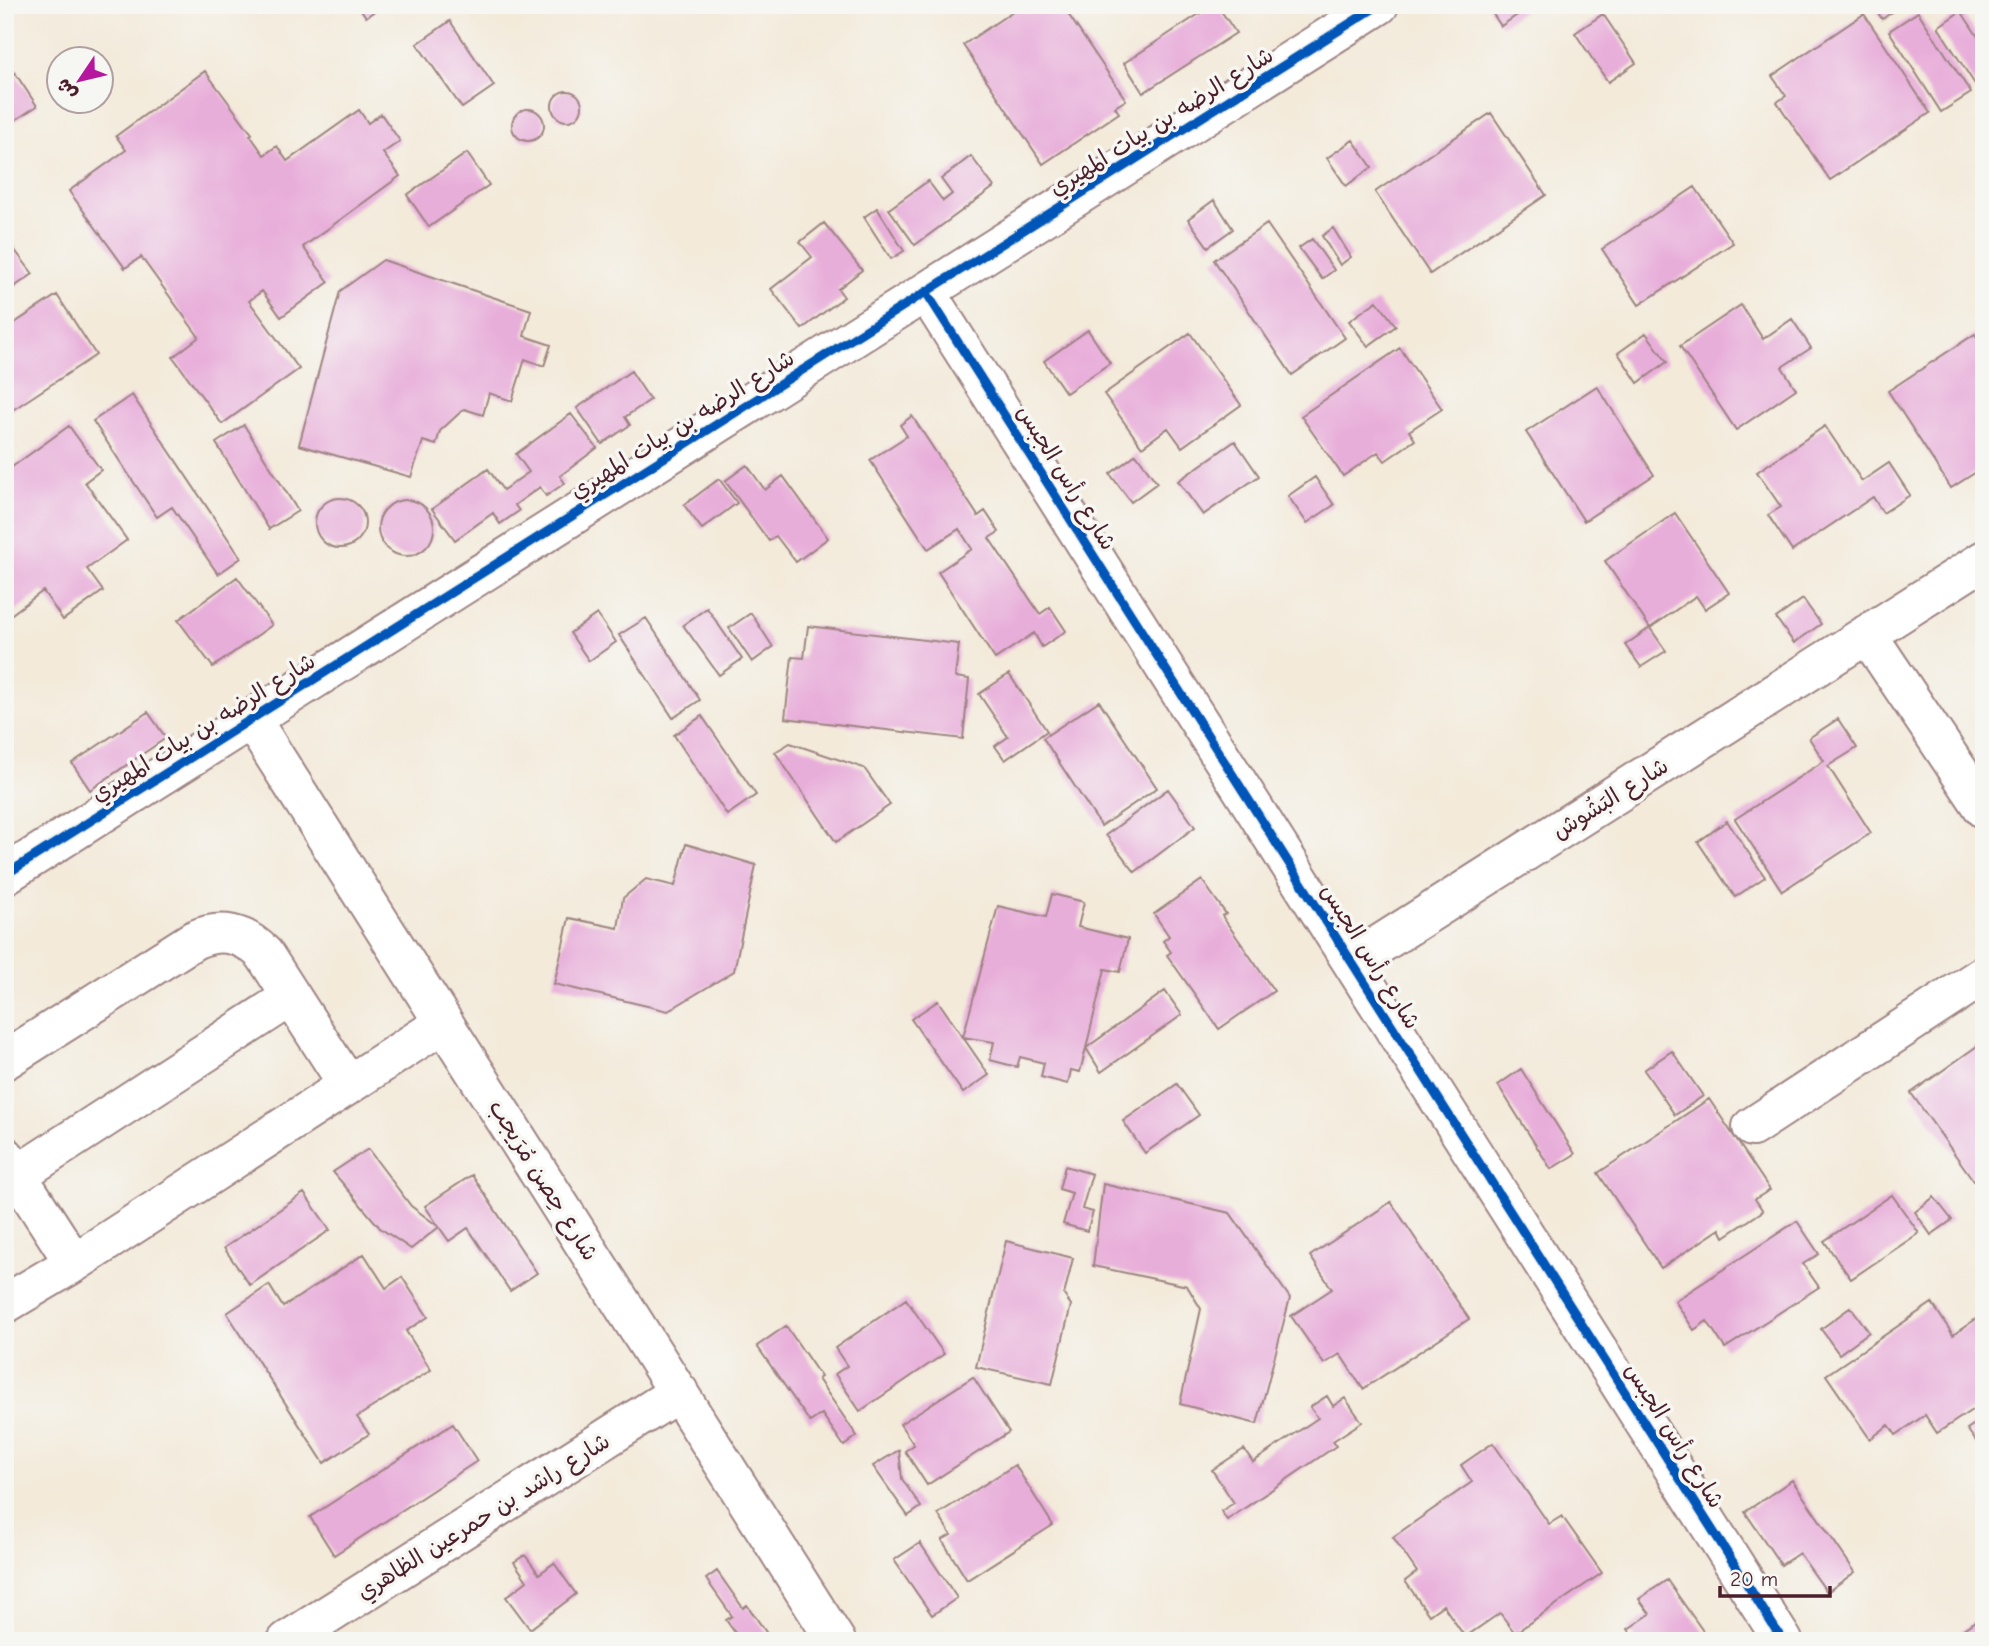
<svg xmlns="http://www.w3.org/2000/svg" width="1989" height="1646" font-family="'Comic Neue','Playpen Sans Arabic',sans-serif">
	<style>
		.building { fill: #e8aeda }
		.lines { fill: none; stroke-linecap: round; stroke-linejoin: round }
		.minor-casing { stroke: #9e8482; stroke-width: 42 }
		.minor { stroke: #fff; stroke-width: 38 }
		.cycleway-casing { stroke: #f6f6f2; stroke-width: 13 }
		.cycleway { stroke: #0057b8; stroke-width: 9 }
		.labels { text-anchor: middle; stroke-width: 7; stroke-linejoin: round; paint-order: stroke }
		.street-label { font-size: 23px; fill: #4a1f2b; stroke: #f6f6f2 }
	</style>
	<rect width="100%" height="100%" fill="#f6f6f2"/>
	<filter id="ink" filterUnits="userSpaceOnUse"><feTurbulence type="fractalNoise" baseFrequency=".0143" numOctaves="2"/><feDisplacementMap in="SourceGraphic" scale="14" xChannelSelector="R" yChannelSelector="G"/><feConvolveMatrix kernelMatrix="1 2 1 2 8 2 1 2 1" color-interpolation-filters="sRGB"/></filter>
	<filter id="wash" filterUnits="userSpaceOnUse"><feTurbulence type="fractalNoise" baseFrequency=".00686" numOctaves="4" result="noise"/><feDisplacementMap in="SourceGraphic" scale="28" xChannelSelector="R" yChannelSelector="G"/><feGaussianBlur stdDeviation="1.57" result="paint"/><feColorMatrix in="noise" values="0 0 0 0 0 0 0 0 0 0 0 0 0 0 0 0 0 1.4 0 .05"/><feComposite in="paint" operator="in"/></filter>
	<g filter="url(#wash)">
		<rect width="100%" height="100%" fill="#f3eada"/>
		<g id="blocks">
			<path class="building" d="M 358,5 L 383,5 L 366,17 Z
				M 1022,5 L 1062,5 L 1126,100 L 1115,107 L 1119,113 L 1043,164 L 963,45 Z
				M 1213,5 L 1217,5 L 1236,33 L 1143,93 L 1124,63 Z
				M 1487,5 L 1532,5 L 1501,26 Z
				M 1873,5 L 1902,5 L 1882,19 Z
				M 1961,11 L 1984,46 L 1984,81 L 1976,86 L 1938,27 Z
				M 1918,12 L 1971,93 L 1941,112 L 1889,31 Z
				M 1603,14 L 1636,63 L 1608,82 L 1575,33 Z
				M 1864,14 L 1930,113 L 1830,180 L 1777,102 L 1786,96 L 1772,76 Z
				M 450,21 L 494,86 L 462,108 L 417,44 Z
				M 5,58 L 37,106 L 5,127 Z
				M 205,71 L 252,134 L 250,135 L 264,155 L 277,146 L 287,161 L 359,110 L 368,123 L 381,114 L 400,141 L 383,153 L 400,176 L 303,247 L 329,282 L 281,317 L 262,291 L 249,301 L 299,369 L 222,424 L 173,357 L 199,337 L 141,257 L 125,268 L 69,191 L 126,150 L 116,136 Z
				M552 106a15 15 0 1 1 30 0a15 15 0 1 1-30 0Z
				M512 125a16 16 0 1 1 32 0a16 16 0 1 1-32 0Z
				M 1491,113 L 1546,195 L 1430,274 L 1375,192 Z
				M 1353,140 L 1372,167 L 1346,186 L 1327,158 Z
				M 467,153 L 489,185 L 429,227 L 407,195 Z
				M 971,156 L 994,187 L 915,245 L 889,209 L 928,181 L 943,201 L 952,194 L 941,179 Z
				M 1695,187 L 1733,243 L 1639,305 L 1602,249 Z
				M 1214,200 L 1233,229 L 1208,247 L 1188,219 Z
				M 877,208 L 904,251 L 891,259 L 864,217 Z
				M 824,223 L 862,270 L 838,289 L 844,297 L 802,329 L 771,289 L 812,257 L 800,242 Z
				M 1267,224 L 1345,338 L 1292,375 L 1214,260 Z
				M 1333,228 L 1351,257 L 1340,265 L 1322,236 Z
				M 1312,239 L 1334,270 L 1322,279 L 1299,248 Z
				M 14,249 L 33,274 L 5,293 L 5,255 Z
				M 383,260 L 531,310 L 524,336 L 551,345 L 544,366 L 525,359 L 512,401 L 489,393 L 483,415 L 464,409 L 440,431 L 436,445 L 423,441 L 411,477 L 299,445 L 340,291 Z
				M 57,295 L 96,355 L 5,415 L 5,325 L 7,328 Z
				M 1377,301 L 1396,326 L 1368,346 L 1349,321 Z
				M 1741,305 L 1763,339 L 1792,319 L 1811,348 L 1782,367 L 1796,389 L 1736,430 L 1680,346 Z
				M 1088,330 L 1110,363 L 1066,393 L 1044,361 Z
				M 1190,333 L 1241,405 L 1182,447 L 1168,428 L 1142,447 L 1104,394 Z
				M 1646,333 L 1667,362 L 1638,383 L 1618,353 Z
				M 1975,334 L 1984,348 L 1984,467 L 1951,488 L 1888,391 Z
				M 1400,348 L 1442,409 L 1409,431 L 1415,440 L 1385,461 L 1378,452 L 1343,476 L 1301,416 Z
				M 631,371 L 650,400 L 625,417 L 630,425 L 602,444 L 577,408 Z
				M 1597,386 L 1654,475 L 1584,521 L 1526,432 Z
				M 132,395 L 241,558 L 218,574 L 172,507 L 157,517 L 93,421 Z
				M 571,414 L 597,448 L 560,476 L 565,483 L 546,496 L 540,487 L 515,505 L 519,511 L 500,524 L 493,513 L 455,540 L 432,509 L 488,469 L 503,490 L 529,472 L 516,454 Z
				M 912,416 L 978,516 L 985,511 L 999,532 L 989,538 L 1040,614 L 1050,607 L 1066,631 L 1042,647 L 1034,633 L 995,659 L 938,572 L 972,549 L 959,529 L 928,549 L 870,460 L 907,436 L 900,425 Z
				M 244,425 L 298,511 L 269,529 L 216,443 Z
				M 69,426 L 101,470 L 85,482 L 127,540 L 87,569 L 103,591 L 63,620 L 43,591 L 5,619 L 5,472 Z
				M 1825,426 L 1862,481 L 1889,463 L 1910,495 L 1883,513 L 1873,497 L 1792,551 L 1768,515 L 1781,507 L 1757,472 Z
				M 1235,441 L 1259,476 L 1203,515 L 1178,481 Z
				M 1136,454 L 1157,483 L 1131,502 L 1110,474 Z
				M 747,465 L 765,490 L 783,476 L 828,538 L 796,562 L 776,536 L 769,541 L 725,481 Z
				M 1315,477 L 1334,505 L 1307,523 L 1288,496 Z
				M 719,479 L 737,503 L 702,529 L 684,505 Z
				M315 523a25 25 0 1 1 50 0a25 25 0 1 1-50 0Z
				M378 528a28 28 0 1 1 56 0a28 28 0 1 1-56 0Z
				M 1675,513 L 1729,593 L 1705,609 L 1696,596 L 1650,628 L 1605,561 Z
				M 237,577 L 272,625 L 213,667 L 178,620 Z
				M 1803,599 L 1821,624 L 1794,643 L 1776,618 Z
				M 707,608 L 742,659 L 719,675 L 683,625 Z
				M 751,613 L 773,647 L 752,662 L 729,628 Z
				M 597,614 L 616,642 L 589,661 L 570,633 Z
				M 646,618 L 700,700 L 673,718 L 619,635 Z
				M 808,626 L 959,644 L 955,677 L 969,679 L 963,739 L 785,718 L 792,657 L 804,658 Z
				M 1650,628 L 1666,651 L 1641,667 L 1625,645 Z
				M 1009,674 L 1047,731 L 1005,760 L 995,746 L 1008,737 L 979,694 Z
				M 1099,701 L 1157,788 L 1101,826 L 1043,738 Z
				M 148,712 L 166,738 L 90,790 L 72,763 Z
				M 702,716 L 756,795 L 727,815 L 674,735 Z
				M 1838,719 L 1857,748 L 1828,766 L 1871,833 L 1782,891 L 1735,819 L 1824,761 L 1809,738 Z
				M 790,743 L 864,768 L 890,805 L 836,842 L 775,752 Z
				M 1168,789 L 1195,827 L 1135,872 L 1106,835 Z
				M 1727,821 L 1765,877 L 1735,897 L 1698,842 Z
				M 686,844 L 756,865 L 734,971 L 668,1011 L 554,984 L 569,918 L 618,928 L 623,898 L 646,879 L 675,886 Z
				M 1202,880 L 1226,914 L 1222,916 L 1274,991 L 1219,1029 L 1167,955 L 1171,952 L 1163,941 L 1169,936 L 1154,914 Z
				M 1052,894 L 1084,902 L 1078,927 L 1128,939 L 1120,972 L 1105,969 L 1086,1048 L 1165,991 L 1182,1015 L 1101,1072 L 1086,1048 L 1080,1072 L 1071,1070 L 1068,1084 L 1041,1077 L 1044,1063 L 1020,1057 L 1017,1067 L 990,1060 L 994,1042 L 963,1037 L 998,906 L 1046,917 Z
				M 938,1001 L 989,1075 L 963,1093 L 911,1019 Z
				M 1980,1044 L 1984,1050 L 1984,1189 L 1981,1191 L 1911,1093 Z
				M 1672,1051 L 1703,1096 L 1675,1115 L 1644,1070 Z
				M 1521,1069 L 1575,1154 L 1551,1169 L 1498,1085 Z
				M 1177,1084 L 1199,1115 L 1145,1153 L 1123,1121 Z
				M 1709,1099 L 1770,1190 L 1755,1199 L 1763,1211 L 1724,1237 L 1720,1229 L 1661,1268 L 1598,1173 Z
				M 368,1149 L 411,1206 L 439,1227 L 425,1206 L 472,1175 L 537,1273 L 510,1291 L 468,1228 L 449,1241 L 439,1227 L 411,1249 L 380,1228 L 333,1172 Z
				M 1065,1166 L 1092,1174 L 1082,1209 L 1093,1212 L 1087,1231 L 1063,1224 L 1072,1193 L 1059,1189 Z
				M 1103,1184 L 1230,1213 L 1290,1298 L 1257,1424 L 1180,1404 L 1201,1309 L 1187,1286 L 1093,1266 Z
				M 304,1193 L 330,1230 L 250,1285 L 224,1248 Z
				M 1892,1195 L 1919,1233 L 1851,1279 L 1824,1241 Z
				M 1934,1197 L 1952,1220 L 1931,1235 L 1915,1212 Z
				M 1391,1202 L 1469,1319 L 1363,1389 L 1340,1354 L 1324,1364 L 1291,1316 L 1332,1289 L 1310,1256 Z
				M 1797,1221 L 1819,1254 L 1803,1264 L 1819,1287 L 1725,1348 L 1707,1321 L 1694,1330 L 1675,1301 Z
				M 1006,1241 L 1073,1258 L 1064,1295 L 1071,1305 L 1052,1384 L 976,1367 Z
				M 364,1254 L 386,1288 L 402,1277 L 428,1317 L 406,1331 L 431,1370 L 357,1417 L 369,1434 L 324,1463 L 227,1313 L 269,1285 L 283,1307 Z
				M 906,1299 L 944,1354 L 860,1411 L 835,1374 L 847,1366 L 835,1348 Z
				M 1932,1303 L 1953,1335 L 1980,1316 L 1984,1321 L 1984,1402 L 1937,1433 L 1925,1415 L 1896,1435 L 1889,1425 L 1870,1439 L 1826,1375 Z
				M 1851,1307 L 1869,1332 L 1839,1354 L 1821,1329 Z
				M 786,1326 L 821,1377 L 818,1379 L 857,1436 L 844,1446 L 822,1414 L 810,1422 L 757,1346 Z
				M 973,1377 L 1009,1432 L 927,1485 L 905,1451 L 914,1445 L 900,1424 Z
				M 1327,1396 L 1333,1406 L 1345,1398 L 1362,1422 L 1333,1441 L 1336,1446 L 1227,1520 L 1221,1511 L 1234,1503 L 1212,1470 L 1244,1449 L 1253,1462 L 1318,1418 L 1310,1407 Z
				M 1984,1418 L 1984,1452 L 1967,1429 Z
				M 453,1424 L 477,1461 L 334,1555 L 310,1517 Z
				M 1493,1443 L 1549,1524 L 1562,1516 L 1602,1573 L 1515,1633 L 1500,1613 L 1465,1637 L 1443,1605 L 1429,1615 L 1405,1581 L 1417,1572 L 1393,1537 L 1472,1482 L 1461,1465 Z
				M 899,1450 L 902,1479 L 921,1507 L 908,1516 L 873,1466 Z
				M 1015,1465 L 1053,1525 L 967,1580 L 942,1540 L 951,1535 L 938,1514 Z
				M 1792,1480 L 1855,1572 L 1827,1592 L 1799,1553 L 1781,1565 L 1745,1512 Z
				M 920,1543 L 957,1598 L 932,1615 L 894,1560 Z
				M 525,1555 L 539,1574 L 554,1563 L 576,1594 L 530,1629 L 506,1597 L 527,1581 L 514,1562 Z
				M 717,1571 L 743,1608 L 747,1605 L 770,1638 L 767,1641 L 741,1641 L 726,1620 L 732,1616 L 706,1579 Z
				M 1667,1580 L 1710,1641 L 1636,1641 L 1628,1629 L 1650,1614 L 1639,1599 Z
				M 1984,1615 L 1984,1641 L 1946,1641 Z"/>
		</g>
	</g>
	<g filter="url(#ink)">
		<use href="#blocks" fill-opacity="0" stroke="#9e8482" stroke-width="2"/>
		<g class="lines">
			<defs>
				<path id="minor" d="M 926,292 L 1783,1641
					M 1867,634 L 1984,809
					M 251,719 L 836,1641
					M 5,875 L 1379,5
					M 1352,962 L 1984,560
					M 5,1060 L 194,940 C 221,928 244,933 264,954 L 348,1085
					M 1752,1127 L 1984,975
					M 5,1156 L 74,1263
					M 17,1175 L 291,997
					M 5,1304 L 74,1263 L 444,1023
					M 287,1641 L 679,1392"/>
			</defs>
			<use href="#minor" class="minor-casing"/>
			<use href="#minor" class="minor"/>
			<defs>
				<path id="cycleway" d="M 926,292 L 1783,1641
					M 5,875 L 1379,5"/>
			</defs>
			<use href="#cycleway" class="cycleway-casing"/>
			<use href="#cycleway" class="cycleway"/>
		</g>
	</g>
	<g class="labels">
		<g class="street-label">
			<text transform="translate(1161 121) rotate(-32)" y="8">شارع الرضه بن بيات المهيري</text>
			<text transform="translate(682 424) rotate(-32)" y="8">شارع الرضه بن بيات المهيري</text>
			<text transform="translate(1067 477) rotate(58)" y="8">شارع رأس الجبس</text>
			<text transform="translate(203 727) rotate(-32)" y="8">شارع الرضه بن بيات المهيري</text>
			<text transform="translate(1610 798) rotate(-32)" y="8">شارع البَشُوش</text>
			<text transform="translate(1371 956) rotate(58)" y="8">شارع رأس الجبس</text>
			<text transform="translate(544 1180) rotate(58)" y="8">شارع حِصن مُرَيجب</text>
			<text transform="translate(1675 1435) rotate(58)" y="8">شارع رأس الجبس</text>
			<text transform="translate(483 1516) rotate(-32)" y="8">شارع راشد بن حمرعين الظاهري</text>
		</g>
	</g>
	<rect width="1989" height="1646" fill="none" stroke="#f6f6f2" stroke-width="28"/>
	<g transform="translate(80 80) rotate(235)"><circle r="33" fill="#f6f6f2" stroke="#b1a0a2" stroke-width="2"/>
	<path d="M0-5L12 26L0 18L-12 26Z" fill="#b5179e"/>
	<text y="-10" font-size="19" font-weight="bold" text-anchor="middle" fill="#4a1f2b">ش</text>
	</g>
	<path d="M1720 1586v10h110v-10" fill="none" stroke="#4a1f2b" stroke-width="3.5"/>
	<text x="1730" y="1586" font-size="21" fill="#4a1f2b" stroke="#f6f6f2" stroke-width="5" paint-order="stroke">20 m</text>
</svg>
